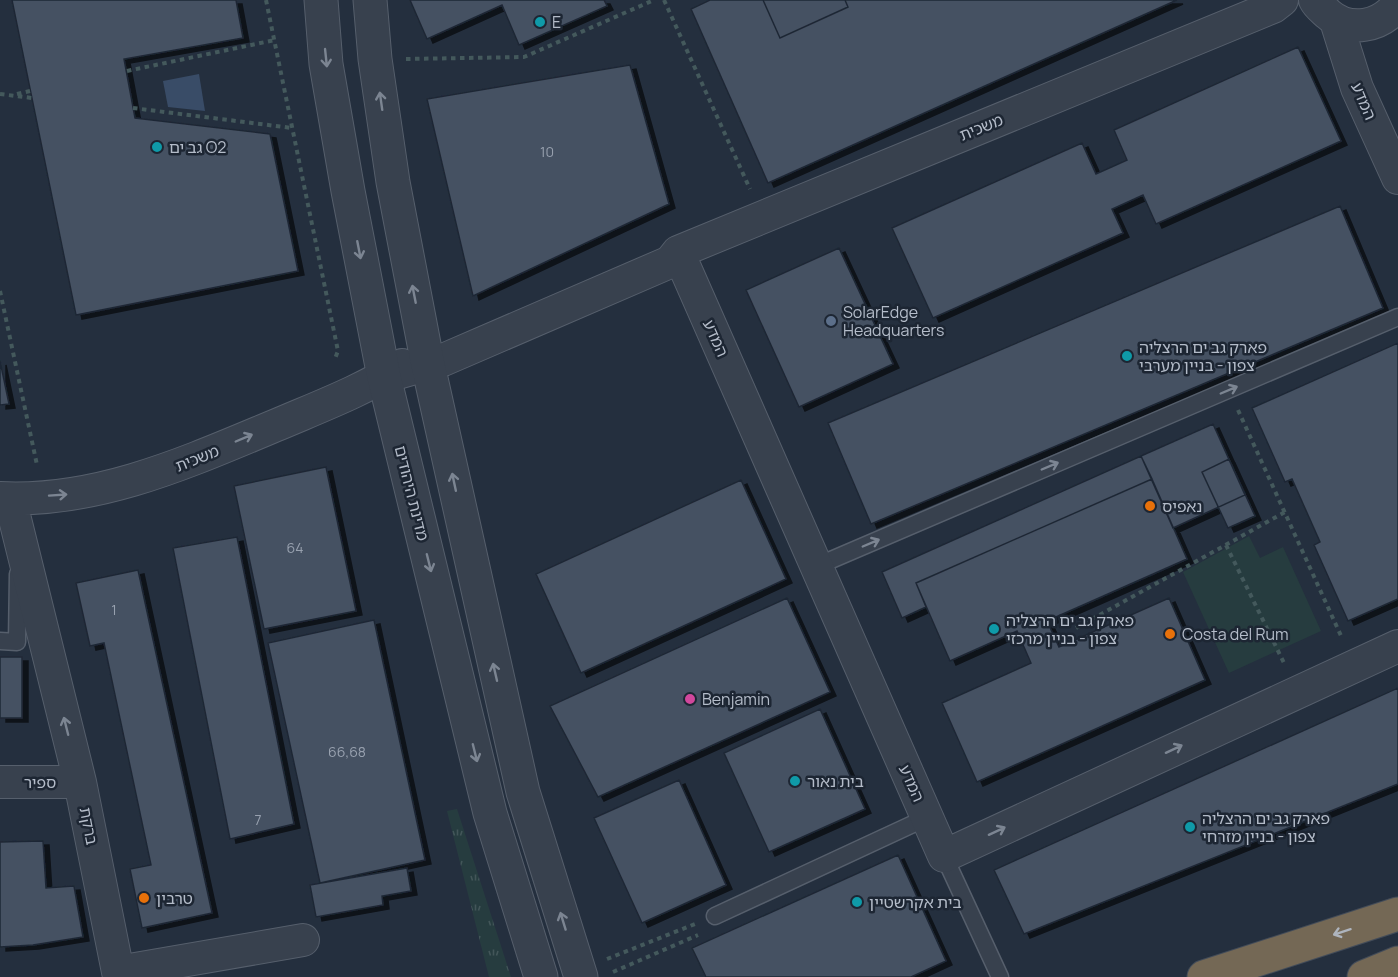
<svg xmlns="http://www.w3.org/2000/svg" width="1398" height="977" font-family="Manrope,'Noto Sans Hebrew',sans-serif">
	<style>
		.grass { fill: url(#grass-tufts) }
		.garden { fill: #263c3f }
		.water { fill: #394c67 }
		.building { fill: #455162; stroke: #1f2835; stroke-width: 1.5; filter: url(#shadow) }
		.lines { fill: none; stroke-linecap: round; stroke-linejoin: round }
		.service-casing { stroke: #565f6c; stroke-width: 19 }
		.minor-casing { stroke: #565f6c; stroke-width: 34 }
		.tertiary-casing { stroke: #565f6c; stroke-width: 35 }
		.motorway-casing { stroke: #434c59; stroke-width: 35 }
		.path { stroke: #44595c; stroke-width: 4; stroke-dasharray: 4.5 4.5; stroke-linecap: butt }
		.service { stroke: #38414e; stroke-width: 16 }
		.minor { stroke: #38414e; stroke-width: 32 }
		.tertiary { stroke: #38414e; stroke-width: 33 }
		.motorway { stroke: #746855; stroke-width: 33 }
		.oneway { stroke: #7c8592 }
		.oneway2 { stroke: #aeb4bd }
		.culture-dot { fill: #0f9aa8; stroke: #1d2633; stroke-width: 2 }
		.service-dot { fill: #5c6f8a; stroke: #1d2633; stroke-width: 2 }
		.food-dot { fill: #e8710a; stroke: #1d2633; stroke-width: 2 }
		.hotel-dot { fill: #d1479c; stroke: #1d2633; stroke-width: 2 }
		.labels { text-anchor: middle; stroke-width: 5; stroke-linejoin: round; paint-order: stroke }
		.number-label { font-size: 14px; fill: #98a1af }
		.poi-label { font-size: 16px; fill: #b4bcc9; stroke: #1d2633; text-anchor: start }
		.street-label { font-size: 16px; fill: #b4bcc9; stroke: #1d2633 }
	</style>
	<defs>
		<pattern id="grass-tufts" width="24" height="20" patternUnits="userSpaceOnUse" patternTransform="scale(1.5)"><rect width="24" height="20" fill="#263c3f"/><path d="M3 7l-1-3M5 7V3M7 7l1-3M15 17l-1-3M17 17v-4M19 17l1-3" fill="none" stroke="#435659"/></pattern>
		<filter id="shadow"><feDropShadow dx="6" dy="4" stdDeviation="0" flood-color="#0009"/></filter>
	</defs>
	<rect width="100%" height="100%" fill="#242f3e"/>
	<path class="grass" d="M 457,809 L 511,977 L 489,977 L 447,811 Z"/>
	<path class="garden" d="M 1249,536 L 1260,558 L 1283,547 L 1321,631 L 1229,673 L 1183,572 Z"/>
	<path class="water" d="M 199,74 L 205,111 L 168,107 L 163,81 Z"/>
	<path class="building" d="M 12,0 L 236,0 L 243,38 L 124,59 L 135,118 L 270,134 L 298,271 L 76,315 Z
		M 410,0 L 604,0 L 607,6 L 519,45 L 502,5 L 427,39 Z
		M 710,0 L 763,0 L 780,38 L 848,7 L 845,0 L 1177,0 L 768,183 L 691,9 Z
		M 710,0 L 1177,0 L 768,183 L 691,9 Z
		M 1298,47 L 1341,141 L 1156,224 L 1143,195 L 1112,209 L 1123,233 L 933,318 L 892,228 L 1082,143 L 1096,174 L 1127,160 L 1114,130 Z
		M 630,65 L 669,204 L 473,296 L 427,99 Z
		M 1340,206 L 1383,308 L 871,524 L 828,423 Z
		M 839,248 L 893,364 L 799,407 L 746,290 Z
		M 1398,343 L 1398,599 L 1348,621 L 1314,545 L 1320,542 L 1292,479 L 1285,482 L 1252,408 Z
		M 0,361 L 9,404 L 0,405 Z
		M 1213,424 L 1245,495 L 1173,528 L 1141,456 Z
		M 1141,456 L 1152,479 L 916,583 L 926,607 L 902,618 L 882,572 Z
		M 1229,459 L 1255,516 L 1228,528 L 1202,472 Z
		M 326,467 L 356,611 L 264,629 L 234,486 Z
		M 1152,479 L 1187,559 L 1047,621 L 1059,647 L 1169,598 L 1205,680 L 977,782 L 942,703 L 1031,663 L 1017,631 L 950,661 L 916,583 Z
		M 741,480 L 786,579 L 581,673 L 536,574 Z
		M 237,537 L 294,824 L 230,839 L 173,548 Z
		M 138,570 L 212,913 L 142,928 L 130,869 L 151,865 L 104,643 L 90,646 L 76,583 Z
		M 787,598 L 830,692 L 598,797 L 550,706 Z
		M 374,620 L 425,860 L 320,883 L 268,643 Z
		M 0,657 L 22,657 L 22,718 L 0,718 Z
		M 1398,688 L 1398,784 L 1024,934 L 994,870 Z
		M 820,709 L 865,809 L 769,852 L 724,753 Z
		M 679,780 L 726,885 L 642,923 L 594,818 Z
		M 43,841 L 46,888 L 74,886 L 83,937 L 33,945 L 0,947 L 0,842 Z
		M 898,855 L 946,961 L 911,977 L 706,977 L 692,948 Z
		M 407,868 L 411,891 L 382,896 L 383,905 L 316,917 L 310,885 Z"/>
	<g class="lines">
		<defs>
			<path id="service" d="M 817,566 L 1398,317
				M 0,641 L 17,642 L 18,574
				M 944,856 L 1000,977
				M 715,916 L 928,817"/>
			<path id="minor" d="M 1315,0 C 1318,6 1323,9 1328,14 C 1350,33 1381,27 1398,4
				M 1336,21 L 1357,88 L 1398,178
				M 678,252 L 944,856 L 1398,646
				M 384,377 L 443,360 L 670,262 L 678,252 L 1273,7 L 1282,0
				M 0,498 C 99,503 190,461 279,424 C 321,406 364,390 402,365
				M 10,499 L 80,782 L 118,972 L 303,940
				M 0,782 L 80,782"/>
			<path id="tertiary" d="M 321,0 L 326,64 L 348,191 L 384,377 L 490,813 L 541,977
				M 370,0 L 375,59 L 393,182 L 428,365 L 523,792 L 581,977"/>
			<path id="motorway" d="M 1204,977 L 1398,914
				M 1364,977 L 1398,963"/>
		</defs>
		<use href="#service" class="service-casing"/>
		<use href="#minor" class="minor-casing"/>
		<use href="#tertiary" class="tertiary-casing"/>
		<use href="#motorway" class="motorway-casing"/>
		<path class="path" d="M 266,0 L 338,351 L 334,361
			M 664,0 L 750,189
			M 406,59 L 524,57 L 654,0
			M 127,71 L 275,40
			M 0,94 L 32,98
			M 17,94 L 30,91
			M 133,108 L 292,128
			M 0,291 L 37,465
			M 1238,410 L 1342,638
			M 1226,545 L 1285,665
			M 1076,628 L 1285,512
			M 607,959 L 695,924
			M 613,972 L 698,935"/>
		<use href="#service" class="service"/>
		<use href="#minor" class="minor"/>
		<use href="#tertiary" class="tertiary"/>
		<use href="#motorway" class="motorway"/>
	</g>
	<defs><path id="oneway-shaft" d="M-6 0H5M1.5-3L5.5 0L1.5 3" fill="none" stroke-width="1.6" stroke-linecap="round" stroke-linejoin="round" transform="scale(1.5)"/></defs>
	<g class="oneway">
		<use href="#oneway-shaft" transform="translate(326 58) rotate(84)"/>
		<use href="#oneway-shaft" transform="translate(381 101) rotate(-98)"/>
		<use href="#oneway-shaft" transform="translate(359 250) rotate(79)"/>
		<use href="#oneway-shaft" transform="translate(414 294) rotate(-101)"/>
		<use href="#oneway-shaft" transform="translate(1229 390) rotate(-23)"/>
		<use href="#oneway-shaft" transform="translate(244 438) rotate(-23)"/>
		<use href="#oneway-shaft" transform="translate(1050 466) rotate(-23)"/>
		<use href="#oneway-shaft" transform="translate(454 482) rotate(-102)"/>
		<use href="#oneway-shaft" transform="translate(58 495) rotate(-4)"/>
		<use href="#oneway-shaft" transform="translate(871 543) rotate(-23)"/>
		<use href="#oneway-shaft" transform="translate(429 563) rotate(76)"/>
		<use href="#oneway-shaft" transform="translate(495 672) rotate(-103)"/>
		<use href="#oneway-shaft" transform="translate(66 726) rotate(-104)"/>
		<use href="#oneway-shaft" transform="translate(1174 749) rotate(-25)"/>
		<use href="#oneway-shaft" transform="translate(475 753) rotate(76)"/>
		<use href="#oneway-shaft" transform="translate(997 831) rotate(-25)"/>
		<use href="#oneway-shaft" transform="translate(563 921) rotate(-107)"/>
	</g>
	<use class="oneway2" href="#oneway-shaft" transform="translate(1342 932) rotate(162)"/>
	<g class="culture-dot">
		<circle cx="540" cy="22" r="6"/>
		<circle cx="157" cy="147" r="6"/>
		<circle cx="1127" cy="356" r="6"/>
		<circle cx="994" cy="629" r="6"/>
		<circle cx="795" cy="781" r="6"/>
		<circle cx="1190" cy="827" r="6"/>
		<circle cx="857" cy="902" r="6"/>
	</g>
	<circle class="service-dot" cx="831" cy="321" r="6"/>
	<g class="food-dot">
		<circle cx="1150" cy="506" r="6"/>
		<circle cx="1170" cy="634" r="6"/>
		<circle cx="144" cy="898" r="6"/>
	</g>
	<circle class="hotel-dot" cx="690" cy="699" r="6"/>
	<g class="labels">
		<g class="number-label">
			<text x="547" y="157">10</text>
			<text x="295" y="553">64</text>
			<text x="114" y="615">1</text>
			<text x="347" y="757">66,68</text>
			<text x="258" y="825">7</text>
		</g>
		<g class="poi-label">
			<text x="552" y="28">E</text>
			<text x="169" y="153">גב ים O2</text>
			<text x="843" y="318">SolarEdge<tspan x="843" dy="18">Headquarters</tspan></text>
			<text x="1139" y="353">פארק גב ים הרצליה<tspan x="1139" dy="18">צפון - בניין מערבי</tspan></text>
			<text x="1162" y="512">נאפיס</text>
			<text x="1006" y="626">פארק גב ים הרצליה<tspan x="1006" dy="18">צפון - בניין מרכזי</tspan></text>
			<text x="1182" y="640">Costa del Rum</text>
			<text x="702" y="705">Benjamin</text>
			<text x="807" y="787">בית נאור</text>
			<text x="1202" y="824">פארק גב ים הרצליה<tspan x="1202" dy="18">צפון - בניין מזרחי</tspan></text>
			<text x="156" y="904">טרבין</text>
			<text x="869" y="908">בית אקרשטיין</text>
		</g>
		<g class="street-label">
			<text transform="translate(1364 101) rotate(67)" y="6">המדע</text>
			<text transform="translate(981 127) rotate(-22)" y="6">משכית</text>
			<text transform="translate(716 338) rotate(66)" y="6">המדע</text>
			<text transform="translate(197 458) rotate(-22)" y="6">משכית</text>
			<text transform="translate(412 493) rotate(76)" y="6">מדינת היהודים</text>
			<text x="40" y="788">ספיר</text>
			<text transform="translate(912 783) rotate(66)" y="6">המדע</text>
			<text transform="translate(89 826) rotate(79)" y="6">ברקת</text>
		</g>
	</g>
</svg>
